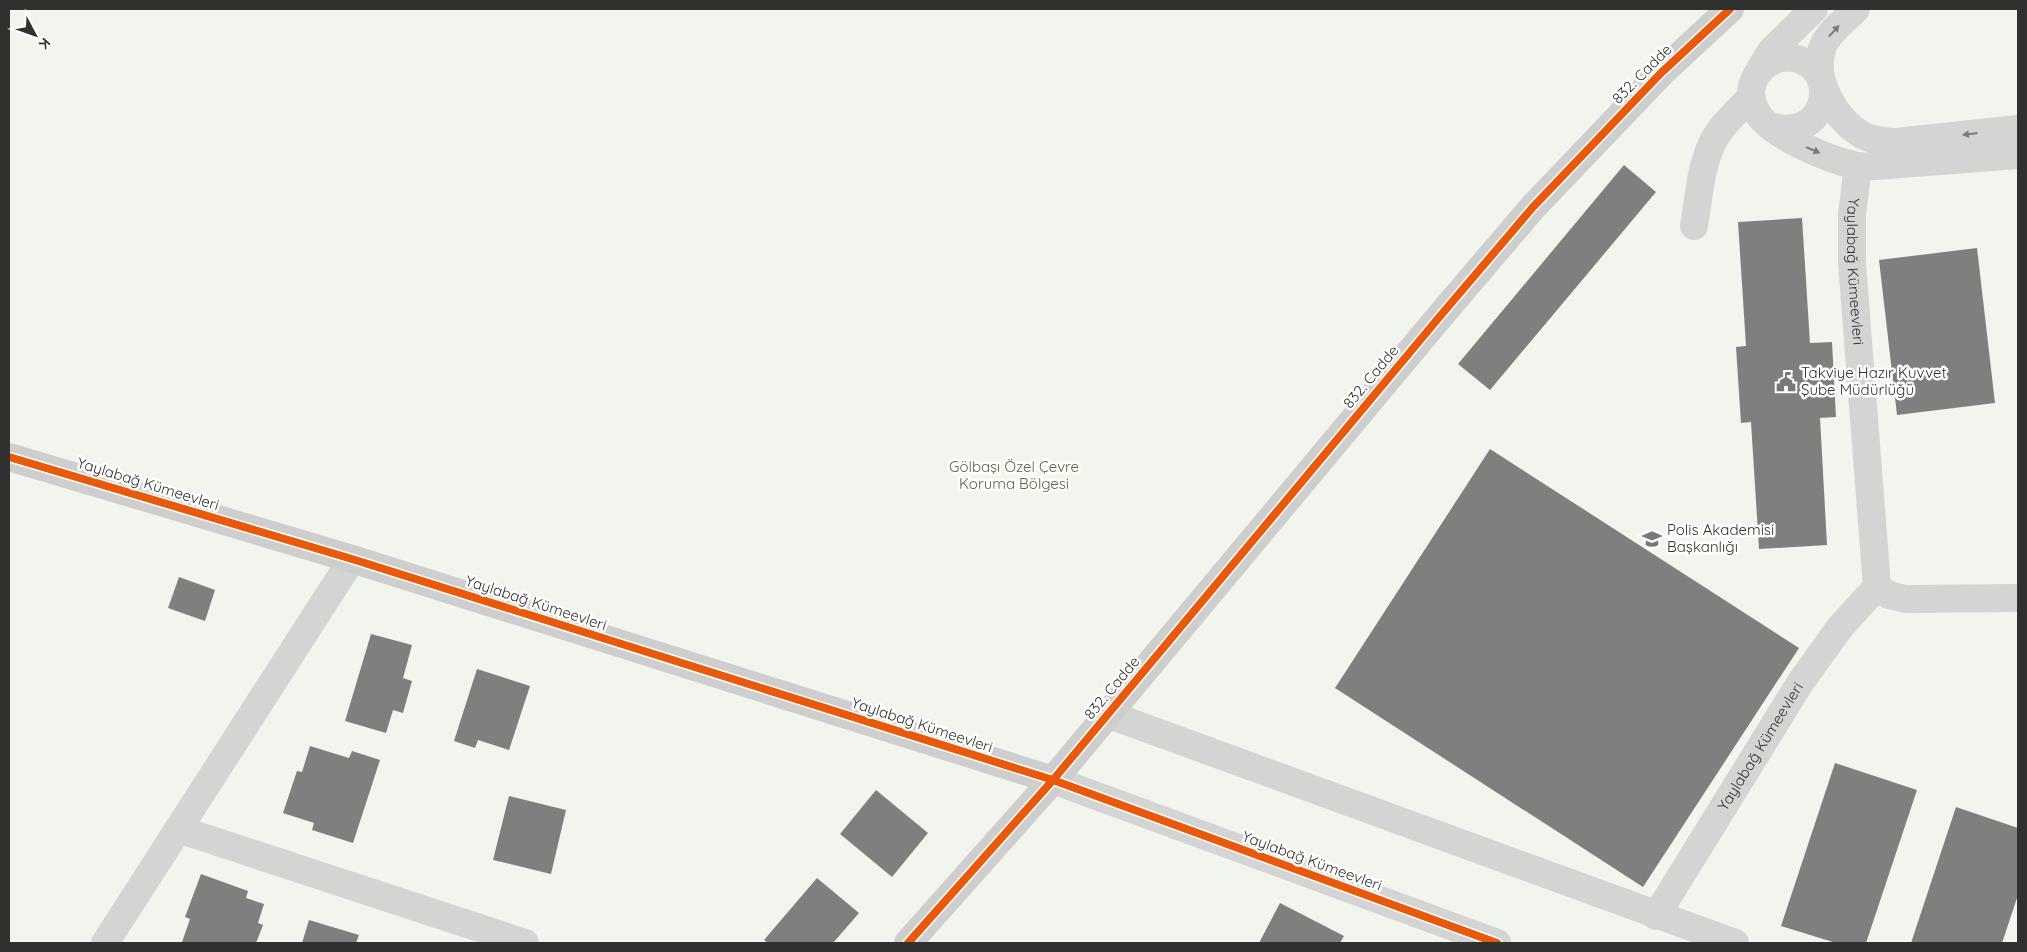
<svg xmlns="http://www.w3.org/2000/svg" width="2027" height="952" font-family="Quicksand,sans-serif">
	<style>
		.green { fill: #f2f5ed }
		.building { fill: #7f7f7f }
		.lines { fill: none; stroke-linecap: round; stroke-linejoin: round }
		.street { stroke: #d4d4d4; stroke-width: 28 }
		.secondary { stroke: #cecece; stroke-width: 28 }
		.cycleway-casing { stroke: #fff; stroke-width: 11 }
		.cycleway { stroke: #e8590c; stroke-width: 8 }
		.oneway { fill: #7a7a7a }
		.labels { text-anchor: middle; stroke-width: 5; stroke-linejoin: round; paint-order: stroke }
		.street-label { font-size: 15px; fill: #303030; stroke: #fff }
		.poi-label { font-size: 15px; fill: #303030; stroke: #fff; text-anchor: start }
		.park-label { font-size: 15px; fill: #566940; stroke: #fff }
	</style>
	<rect width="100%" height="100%" fill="#fff"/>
	<path class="green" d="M 9,9 L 2018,9 L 2018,943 L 9,943 Z"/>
	<path class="building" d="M 1624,165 L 1656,192 L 1490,390 L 1458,364 Z
		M 1802,218 L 1810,343 L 1832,342 L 1836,417 L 1820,418 L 1827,545 L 1759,549 L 1751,422 L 1741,423 L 1736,347 L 1746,346 L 1738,222 Z
		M 1977,248 L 1995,403 L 1897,415 L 1879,260 Z
		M 1490,449 L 1799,648 L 1643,887 L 1335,688 Z
		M 179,577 L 215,590 L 205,621 L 168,608 Z
		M 371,634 L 412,645 L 403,678 L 412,681 L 403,713 L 393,710 L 386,733 L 345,721 Z
		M 477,669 L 530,686 L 509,750 L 478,740 L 475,748 L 454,741 Z
		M 310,746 L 349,758 L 352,751 L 380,760 L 353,843 L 312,830 L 314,823 L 283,813 L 297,771 L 302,772 Z
		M 1835,763 L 1917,790 L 1866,943 L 1836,943 L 1781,926 Z
		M 876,790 L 928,833 L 892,877 L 840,834 Z
		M 509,796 L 566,810 L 551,874 L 493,860 Z
		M 1956,807 L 2018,828 L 2018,895 L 2002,943 L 1911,943 Z
		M 201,874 L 248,891 L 246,898 L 264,904 L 258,923 L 263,925 L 256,943 L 182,942 L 190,919 L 185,917 Z
		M 817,878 L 859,913 L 833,943 L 768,943 L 764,940 Z
		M 1280,903 L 1344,936 L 1340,943 L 1259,943 Z
		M 309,920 L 359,935 L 356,943 L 302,943 Z"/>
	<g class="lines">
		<g class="street">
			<path d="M 1856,9 C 1845,20 1829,32 1823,46 C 1811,78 1835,119 1862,135 C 1873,141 1884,141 1896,142 L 2018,129"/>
			<path d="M 1760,69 L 1771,51 L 1814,9"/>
			<path d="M 1771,126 C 1825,143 1842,73 1798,59 C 1769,50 1741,81 1755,109 C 1767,135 1830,160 1857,166 C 1863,167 1870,166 1876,166 L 2018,155"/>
			<path id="s1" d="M 1858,166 L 1852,214 L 1852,263 L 1877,587 L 1889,595 L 1905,599 L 2018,598"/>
			<path d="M 1694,226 C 1699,198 1700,164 1715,138 C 1723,123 1739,110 1751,97"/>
			<path d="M 1107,714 L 1735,943"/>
			<path d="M 1053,780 L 1497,943"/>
			<path d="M 178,829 L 525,943"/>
			<path id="s2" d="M 1656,916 L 1800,683 L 1841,626 L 1877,587"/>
			<path d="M 105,943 L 352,559"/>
		</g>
		<path class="secondary" d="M 9,457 L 352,559 L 1053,780
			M 908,943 L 1053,780 L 1441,315 L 1533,207 L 1661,73 L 1730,9"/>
		<defs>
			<path id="cycleway" d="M 9,457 L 352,559 L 1053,780 L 1497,943
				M 908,943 L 1053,780 L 1441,315 L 1533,207 L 1661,73 L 1730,9"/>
		</defs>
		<use href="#cycleway" class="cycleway-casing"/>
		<use href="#cycleway" class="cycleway"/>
	</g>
	<defs><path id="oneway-solid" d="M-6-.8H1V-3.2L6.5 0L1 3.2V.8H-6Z" transform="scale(1.25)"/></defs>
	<g class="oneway">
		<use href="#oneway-solid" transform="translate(1834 31) rotate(-47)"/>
		<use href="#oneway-solid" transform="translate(1970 134) rotate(173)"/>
		<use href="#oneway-solid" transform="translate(1813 150) rotate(23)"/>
	</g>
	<defs>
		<symbol id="civic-bare" viewBox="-9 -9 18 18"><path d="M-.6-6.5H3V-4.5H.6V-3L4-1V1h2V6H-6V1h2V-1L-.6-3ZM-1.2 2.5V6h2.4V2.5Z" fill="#787878" stroke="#fff" stroke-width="2.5" paint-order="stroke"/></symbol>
		<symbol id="university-bare" viewBox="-9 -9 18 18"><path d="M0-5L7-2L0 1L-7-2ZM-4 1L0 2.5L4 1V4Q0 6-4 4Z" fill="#787878" stroke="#fff" stroke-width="2.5" paint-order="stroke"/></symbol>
	</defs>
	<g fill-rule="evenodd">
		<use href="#civic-bare" x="1772" y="368" width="28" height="28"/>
		<use href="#university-bare" x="1638" y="525" width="28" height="28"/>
	</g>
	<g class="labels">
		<g class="street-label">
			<text transform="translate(1642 74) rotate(-45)" y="5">832. Cadde</text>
			<text dy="5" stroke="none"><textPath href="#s1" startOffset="106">Yaylabağ Kümeevleri</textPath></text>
			<text transform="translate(1371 377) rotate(-50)" y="5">832. Cadde</text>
			<text transform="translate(148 484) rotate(17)" y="5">Yaylabağ Kümeevleri</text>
			<text transform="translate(536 603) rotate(18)" y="5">Yaylabağ Kümeevleri</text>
			<text transform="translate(1112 688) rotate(-50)" y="5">832. Cadde</text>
			<text transform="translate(922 725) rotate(18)" y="5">Yaylabağ Kümeevleri</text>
			<text dy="5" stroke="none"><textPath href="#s2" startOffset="199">Yaylabağ Kümeevleri</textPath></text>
			<text transform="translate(1312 861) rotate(20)" y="5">Yaylabağ Kümeevleri</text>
		</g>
		<g class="poi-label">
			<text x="1801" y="378">Takviye Hazır Kuvvet<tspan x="1801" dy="17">Şube Müdürlüğü</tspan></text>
			<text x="1667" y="535">Polis Akademisi<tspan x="1667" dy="17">Başkanlığı</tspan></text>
		</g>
		<g class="park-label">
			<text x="1014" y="472">Gölbaşı Özel Çevre<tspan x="1014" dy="17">Koruma Bölgesi</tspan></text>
		</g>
	</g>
	<rect width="2027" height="952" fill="none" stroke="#303030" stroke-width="20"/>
	<g transform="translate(35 35) rotate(131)" stroke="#ffffff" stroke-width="4" paint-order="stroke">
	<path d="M0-4L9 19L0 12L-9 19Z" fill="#303030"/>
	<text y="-8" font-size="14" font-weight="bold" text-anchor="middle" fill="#303030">K</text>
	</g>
</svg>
